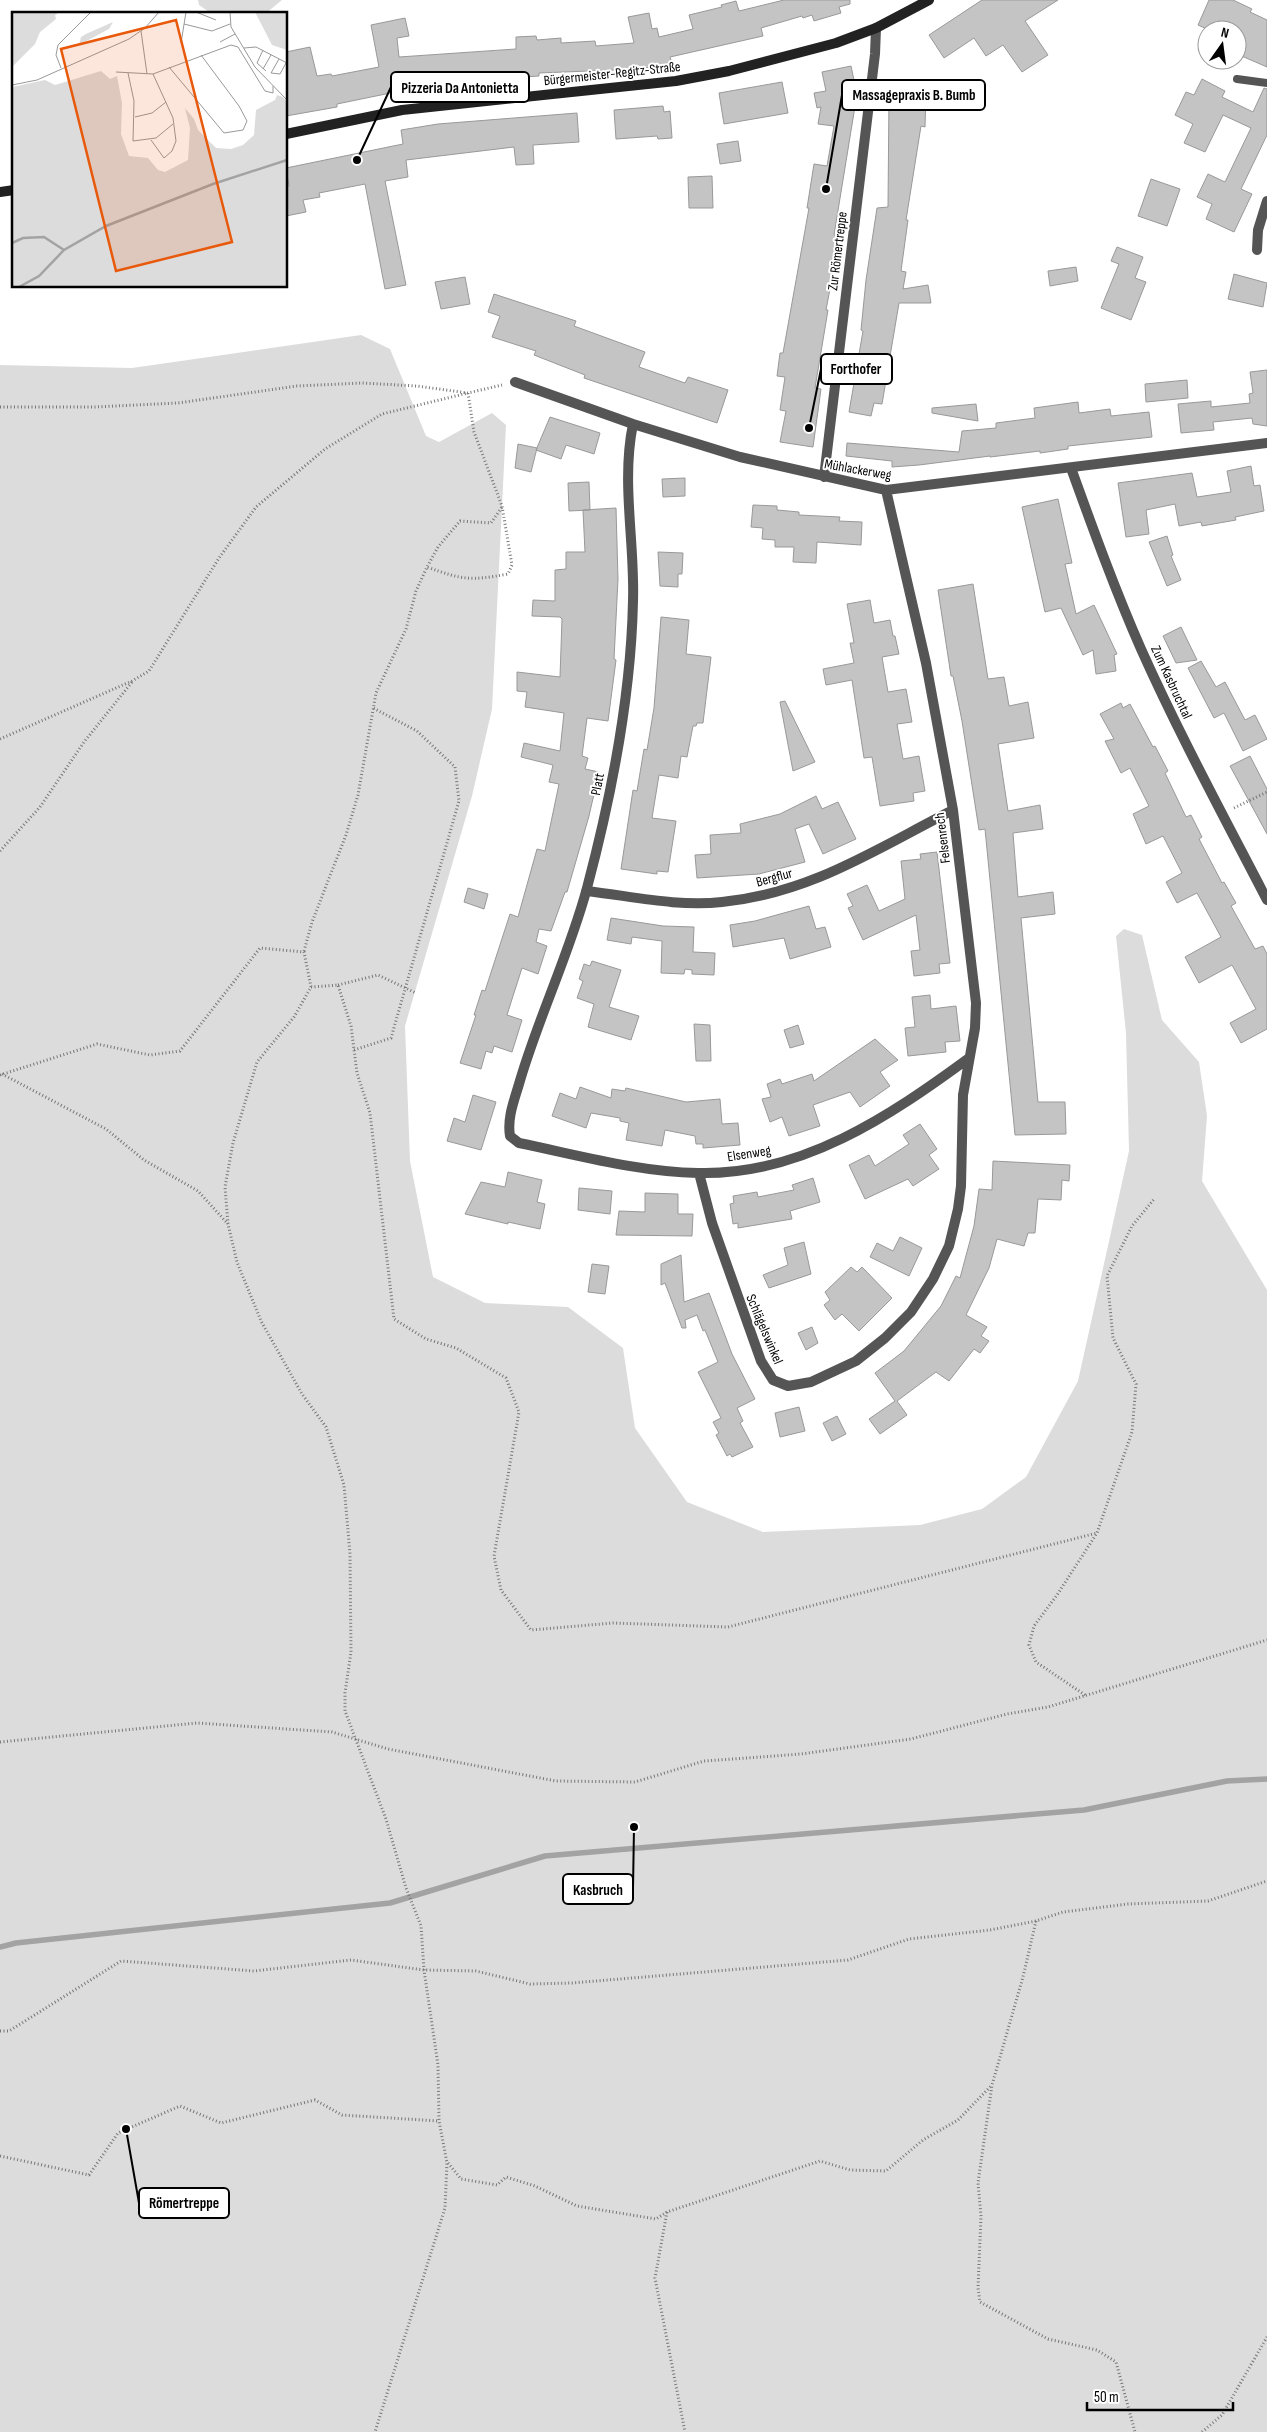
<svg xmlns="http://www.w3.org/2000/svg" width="1267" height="2432" font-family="'Sofia Sans Condensed',sans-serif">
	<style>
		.green { fill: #dcdcdc }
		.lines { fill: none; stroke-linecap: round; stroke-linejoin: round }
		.stream { stroke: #a3a3a3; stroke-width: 5.5 }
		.building { fill: #c4c4c4; stroke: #999 }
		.path { stroke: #777; stroke-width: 3; stroke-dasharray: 1 2.5; stroke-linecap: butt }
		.lane { stroke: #555; stroke-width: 8 }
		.street { stroke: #555; stroke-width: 10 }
		.secondary { stroke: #222; stroke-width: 10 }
		.labels { text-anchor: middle; stroke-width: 4; stroke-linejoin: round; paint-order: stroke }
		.street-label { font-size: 14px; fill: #000; stroke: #fff }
		.inset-river { fill: none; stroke: #a3a3a3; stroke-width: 2.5 }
		.inset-road { fill: none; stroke: #999; stroke-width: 1 }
		.view { fill: #e8590c; fill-opacity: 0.15; stroke: #e8590c; stroke-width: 2.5 }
		.inset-edge { fill: none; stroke: #000; stroke-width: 2.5 }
		.leader { fill: none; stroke: #000; stroke-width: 2 }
		.callout-dot { fill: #000; stroke: #fff; stroke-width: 2 }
		.callout { fill: #fff; stroke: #000; stroke-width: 2 }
		.callout-label { font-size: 15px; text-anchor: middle; font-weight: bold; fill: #000 }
	</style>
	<rect width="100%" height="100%" fill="#fff"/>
	<path class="green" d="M 198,0 L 282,0 L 265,14 L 212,14 L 199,5 Z
		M 361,335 L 390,349 L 426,436 L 439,442 L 492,413 L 506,425 L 492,709 L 472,796 L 405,1026 L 410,1161 L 433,1277 L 485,1303 L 568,1307 L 623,1348 L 635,1428 L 687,1502 L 763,1532 L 920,1525 L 982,1509 L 1026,1477 L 1078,1381 L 1129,1151 L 1126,1033 L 1116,936 L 1124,929 L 1142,935 L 1162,1020 L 1199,1062 L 1207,1116 L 1202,1181 L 1267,1290 L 1267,2432 L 0,2432 L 0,365 L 132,368 Z"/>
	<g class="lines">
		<path class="stream" d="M 0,1947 L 16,1943 L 390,1903 L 545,1856 L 1084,1810 L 1227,1781 L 1267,1779"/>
	</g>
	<path class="building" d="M 784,0 L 850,0 L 850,4 L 839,7 L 841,13 L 814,21 L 812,15 L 803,18 L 802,16 L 761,28 L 763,36 L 670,57 L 672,63 L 639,69 L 539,73 L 539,76 L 464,81 L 410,89 L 337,104 L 337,107 L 286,116 L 286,52 L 310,47 L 317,76 L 331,74 L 332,76 L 379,67 L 371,25 L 405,18 L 409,36 L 397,38 L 399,57 L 516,49 L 516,37 L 536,36 L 537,40 L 561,38 L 561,43 L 595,41 L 596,46 L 634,43 L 628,17 L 649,13 L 652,29 L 657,28 L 659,37 L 693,29 L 689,15 L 722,7 L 721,5 L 736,1 L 739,11 Z
		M 982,0 L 1058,0 L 1025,21 L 1048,55 L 1022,72 L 1003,45 L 986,56 L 974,38 L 944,58 L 929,35 Z
		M 1209,0 L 1233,0 L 1252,9 L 1250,12 L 1267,20 L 1267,67 L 1237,54 L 1237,30 L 1209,30 L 1198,25 Z
		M 851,66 L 857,94 L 834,235 L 840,236 L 826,310 L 828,310 L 815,388 L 821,389 L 813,447 L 780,442 L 786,411 L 780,410 L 785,377 L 777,376 L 780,353 L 783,353 L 809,208 L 807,208 L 814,164 L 827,166 L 834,126 L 818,124 L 821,107 L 817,108 L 814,93 L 826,91 L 822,72 Z
		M 1202,79 L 1225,91 L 1222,97 L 1253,112 L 1264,88 L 1267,89 L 1267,135 L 1241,189 L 1252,194 L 1234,232 L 1206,219 L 1212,204 L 1197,197 L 1208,174 L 1225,182 L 1251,128 L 1223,115 L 1205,152 L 1184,143 L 1193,124 L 1175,115 L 1186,92 L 1194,95 Z
		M 782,82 L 788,113 L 724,124 L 719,93 Z
		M 889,94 L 926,95 L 925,127 L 921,126 L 906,220 L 908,220 L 901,271 L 906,272 L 903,289 L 928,285 L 931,303 L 899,303 L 882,404 L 874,403 L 871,416 L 849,412 L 863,331 L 861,330 L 866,280 L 877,208 L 888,207 Z
		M 663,106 L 664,112 L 670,111 L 672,138 L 658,139 L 657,136 L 616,139 L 614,110 Z
		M 577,113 L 579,142 L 533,145 L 534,164 L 516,165 L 514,147 L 406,160 L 408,177 L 385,181 L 406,285 L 385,289 L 365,184 L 319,193 L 320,197 L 303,200 L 306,212 L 286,216 L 286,187 L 289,186 L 286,168 L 403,144 L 401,130 L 438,124 Z
		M 738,141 L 741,161 L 720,164 L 717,144 Z
		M 712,176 L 713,208 L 689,208 L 688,177 Z
		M 1151,179 L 1180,189 L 1167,226 L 1138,216 Z
		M 1117,247 L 1143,257 L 1135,278 L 1146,282 L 1131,320 L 1101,308 L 1119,264 L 1111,261 Z
		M 1076,267 L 1078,281 L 1050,286 L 1048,271 Z
		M 1234,274 L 1267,283 L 1263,307 L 1228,299 Z
		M 465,277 L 470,304 L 441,309 L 435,282 Z
		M 494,294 L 576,321 L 574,326 L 645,352 L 639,367 L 685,383 L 688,377 L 728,390 L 717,423 L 584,378 L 585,375 L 534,355 L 536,351 L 492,337 L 500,316 L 488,312 Z
		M 1267,370 L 1267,426 L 1253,424 L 1252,418 L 1213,422 L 1214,430 L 1181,433 L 1178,404 L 1211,401 L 1211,407 L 1250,403 L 1249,394 L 1253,393 L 1250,372 Z
		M 1187,380 L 1188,398 L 1146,402 L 1145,384 Z
		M 1078,402 L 1079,413 L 1110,409 L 1111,416 L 1149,412 L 1152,437 L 1068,446 L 1068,449 L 1040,453 L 1040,451 L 990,457 L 990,456 L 919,465 L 892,467 L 892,461 L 846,456 L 847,443 L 959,452 L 962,431 L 996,428 L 996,423 L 1035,418 L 1034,408 Z
		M 976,404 L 978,421 L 932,413 L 932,408 Z
		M 550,417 L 600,433 L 594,454 L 566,445 L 561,459 L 536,450 Z
		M 518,444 L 537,448 L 531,472 L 515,468 Z
		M 1251,466 L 1254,486 L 1260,485 L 1264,511 L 1235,517 L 1236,520 L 1202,526 L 1201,522 L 1179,526 L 1175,504 L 1146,510 L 1149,534 L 1126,537 L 1118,483 L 1192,473 L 1197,497 L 1231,492 L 1227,471 Z
		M 685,478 L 685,496 L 663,497 L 662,479 Z
		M 589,482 L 590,510 L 569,511 L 568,483 Z
		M 1058,499 L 1072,563 L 1065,564 L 1076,614 L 1094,605 L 1117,654 L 1114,655 L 1116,671 L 1096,674 L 1093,650 L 1083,655 L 1061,608 L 1045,612 L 1022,507 Z
		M 753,505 L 777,506 L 777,510 L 799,512 L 799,515 L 840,517 L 839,521 L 862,522 L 861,545 L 817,542 L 816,563 L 793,562 L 794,547 L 775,547 L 775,540 L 762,539 L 763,528 L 751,527 Z
		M 616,508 L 618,579 L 614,659 L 616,660 L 608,721 L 587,718 L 582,756 L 588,758 L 585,769 L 599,772 L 589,816 L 567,892 L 565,892 L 551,931 L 539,929 L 536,942 L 547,946 L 538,974 L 522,968 L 513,996 L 507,1015 L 522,1020 L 512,1052 L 494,1046 L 492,1053 L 486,1051 L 481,1069 L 460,1063 L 476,1015 L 474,1015 L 482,990 L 485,991 L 510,914 L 518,917 L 537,849 L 545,851 L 559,784 L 549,782 L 553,765 L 521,757 L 524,743 L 560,751 L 564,713 L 525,707 L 527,692 L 517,691 L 517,672 L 560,677 L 562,619 L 560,617 L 532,616 L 533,600 L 555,601 L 555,570 L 566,569 L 566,552 L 585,552 L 583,510 Z
		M 1167,536 L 1173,555 L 1171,556 L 1181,580 L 1167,586 L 1149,542 Z
		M 658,552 L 683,553 L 682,574 L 678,574 L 678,587 L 660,586 Z
		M 973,584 L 988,679 L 1004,677 L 1009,706 L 1028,702 L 1034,738 L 998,744 L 1008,811 L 1040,805 L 1043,829 L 1013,833 L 1018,897 L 1053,892 L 1055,914 L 1021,918 L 1038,1102 L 1065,1102 L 1066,1134 L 1015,1135 L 985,829 L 979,830 L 962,721 L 953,676 L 951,676 L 938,590 Z
		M 870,600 L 874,623 L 890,620 L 893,636 L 895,636 L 899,654 L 882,657 L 888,692 L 906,689 L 912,722 L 897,724 L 903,759 L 919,756 L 925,791 L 913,793 L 914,801 L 880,806 L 872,757 L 864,758 L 852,680 L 826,685 L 823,669 L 854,663 L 850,643 L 854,643 L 847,604 Z
		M 661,617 L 689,620 L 686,654 L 711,657 L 703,723 L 697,723 L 696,726 L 693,726 L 687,757 L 681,756 L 678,778 L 659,775 L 652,818 L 676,821 L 668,872 L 657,871 L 657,874 L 621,869 L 633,790 L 637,791 L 644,749 L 647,750 L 654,708 Z
		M 1181,627 L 1197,660 L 1176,663 L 1163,636 Z
		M 1201,661 L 1216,687 L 1225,682 L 1245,720 L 1255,715 L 1267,739 L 1243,751 L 1224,713 L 1214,718 L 1188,668 Z
		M 785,701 L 815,762 L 793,771 L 780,702 Z
		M 1121,703 L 1123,708 L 1130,704 L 1153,747 L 1155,746 L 1168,771 L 1165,773 L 1186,817 L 1191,815 L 1202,837 L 1199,839 L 1222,883 L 1224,882 L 1236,903 L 1231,906 L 1255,949 L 1263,946 L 1267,954 L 1267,1029 L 1241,1043 L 1230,1023 L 1256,1009 L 1232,965 L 1199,983 L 1185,957 L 1221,937 L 1197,893 L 1177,903 L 1166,882 L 1182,873 L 1163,836 L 1146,844 L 1133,814 L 1149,806 L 1130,768 L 1121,773 L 1105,741 L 1114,739 L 1100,714 Z
		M 1250,756 L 1267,789 L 1267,834 L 1230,766 Z
		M 816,796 L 822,809 L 838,802 L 856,839 L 823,854 L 809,824 L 795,829 L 805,862 L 759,874 L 697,878 L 695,855 L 711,854 L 710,835 L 741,833 L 740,824 L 780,814 Z
		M 937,852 L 950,963 L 939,964 L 940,973 L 914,976 L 911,951 L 920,950 L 916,915 L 863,940 L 848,908 L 853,906 L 847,894 L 867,885 L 879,911 L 905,899 L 901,861 L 921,859 L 920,854 Z
		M 468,888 L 488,894 L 484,909 L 464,902 Z
		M 809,906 L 816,929 L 825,927 L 831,947 L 790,959 L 784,938 L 733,947 L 730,925 L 755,921 Z
		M 611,918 L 663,926 L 694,927 L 693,952 L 715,953 L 714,975 L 692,974 L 692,970 L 685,969 L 684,974 L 661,973 L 662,941 L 632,937 L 631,944 L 607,940 Z
		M 592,961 L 621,970 L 609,1007 L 639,1016 L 631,1040 L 588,1027 L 594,1004 L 577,998 L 583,981 L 579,979 L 584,964 L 590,966 Z
		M 930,995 L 931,1009 L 956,1006 L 960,1041 L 945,1042 L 946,1052 L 908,1056 L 905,1028 L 915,1027 L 912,997 Z
		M 694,1024 L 710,1025 L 711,1061 L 696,1061 Z
		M 798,1025 L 804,1044 L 790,1048 L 784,1030 Z
		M 875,1039 L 898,1060 L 880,1072 L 890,1086 L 860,1107 L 850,1092 L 813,1105 L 820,1126 L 789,1136 L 782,1117 L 770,1122 L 762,1099 L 771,1097 L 767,1084 L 780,1079 L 782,1084 L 812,1074 L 814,1081 Z
		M 580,1087 L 611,1098 L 612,1089 L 625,1091 L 626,1088 L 686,1102 L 720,1099 L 722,1124 L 738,1123 L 740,1145 L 703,1148 L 703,1144 L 696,1144 L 695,1136 L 665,1130 L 662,1146 L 626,1140 L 629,1123 L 620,1121 L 620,1118 L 591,1113 L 586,1128 L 552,1116 L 560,1093 L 576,1099 Z
		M 473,1095 L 496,1102 L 481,1150 L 447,1141 L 454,1118 L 465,1122 Z
		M 920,1124 L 937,1149 L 929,1155 L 939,1169 L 913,1186 L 908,1179 L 865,1199 L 849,1165 L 869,1155 L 875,1166 L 909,1144 L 903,1135 Z
		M 993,1161 L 1070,1165 L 1069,1181 L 1062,1180 L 1061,1200 L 1038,1199 L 1035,1233 L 1028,1233 L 1024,1246 L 997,1239 L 989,1268 L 966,1315 L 987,1327 L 981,1336 L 989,1341 L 980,1353 L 974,1349 L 949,1381 L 936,1372 L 897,1401 L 907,1415 L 880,1434 L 869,1419 L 895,1401 L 875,1373 L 904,1351 L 941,1306 L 956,1276 L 960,1278 L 974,1226 L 979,1189 L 992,1190 Z
		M 508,1172 L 542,1180 L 537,1202 L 545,1204 L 540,1229 L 508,1222 L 508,1224 L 465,1214 L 481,1182 L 505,1187 Z
		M 813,1178 L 820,1202 L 790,1211 L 792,1219 L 738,1228 L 738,1223 L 733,1224 L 730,1204 L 734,1203 L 733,1196 L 757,1192 L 758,1197 L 794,1190 L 792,1185 Z
		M 579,1188 L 612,1191 L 610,1214 L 578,1210 Z
		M 645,1193 L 678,1194 L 678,1214 L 693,1214 L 692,1236 L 616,1235 L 619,1211 L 645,1212 Z
		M 900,1237 L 922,1248 L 909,1276 L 870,1257 L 877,1243 L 893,1251 Z
		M 804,1242 L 811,1274 L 769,1288 L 763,1275 L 788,1265 L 784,1248 Z
		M 681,1255 L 684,1302 L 709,1293 L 732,1354 L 755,1399 L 737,1408 L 743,1421 L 740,1423 L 753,1447 L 732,1457 L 730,1454 L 727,1456 L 716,1435 L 719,1433 L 713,1422 L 721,1418 L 698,1372 L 718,1362 L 705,1330 L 703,1331 L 697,1315 L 685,1320 L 686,1328 L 682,1328 L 665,1283 L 661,1285 L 661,1264 Z
		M 592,1264 L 609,1266 L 605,1294 L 588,1292 Z
		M 851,1267 L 857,1272 L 862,1267 L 892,1298 L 859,1331 L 842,1314 L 835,1320 L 824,1305 L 830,1300 L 825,1292 Z
		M 812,1327 L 818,1343 L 806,1350 L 798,1333 Z
		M 799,1407 L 805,1431 L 780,1437 L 775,1413 Z
		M 837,1416 L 846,1434 L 832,1441 L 823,1423 Z"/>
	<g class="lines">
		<path class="path" d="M 0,407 L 94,407 L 178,403 L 297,386 L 362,383 L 417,386 L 468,393 L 502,385
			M 0,739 L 132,681 L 149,671 L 219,558 L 256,507 L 325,449 L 382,414 L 468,393 L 474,432 L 502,506 L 512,565 L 508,574 C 470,581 463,580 427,567
			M 1234,808 L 1267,792
			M 0,851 L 40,807 L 84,742 L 132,682
			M 304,951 L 312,922 L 346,835 L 358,795 L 376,693 L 406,629 L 416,591 L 427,567 L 438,547 L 460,521 L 491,523 L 502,507
			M 338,985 L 378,975 L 416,993
			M 311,987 L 338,985 L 351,1026 L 357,1073 L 370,1113 L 394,1319 L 426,1339 L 456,1348 L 506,1378 L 519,1412 L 494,1556 L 501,1590 L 531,1630 L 613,1623 L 728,1627 L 1097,1533
			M 354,1050 L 391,1038 L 459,801 L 455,767 L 417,731 L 373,708
			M 2,1074 L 106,1129 L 144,1160 L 198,1191 L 228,1224
			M 0,1075 L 97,1044 L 150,1055 L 180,1051 L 260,948 L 304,952 L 311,987 L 294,1017 L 257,1062 L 233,1143 L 225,1187 L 228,1224 L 237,1262 L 261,1321 L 302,1394 L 326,1427 L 344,1485 L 350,1554 L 351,1652 L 345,1693 L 345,1711 L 386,1819 L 406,1888 L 421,1926 L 424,1970 L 438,2065 L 439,2121 L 447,2163 L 445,2208 L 375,2432
			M 1085,1695 L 1036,1662 L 1029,1645 L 1034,1626 L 1057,1595 L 1097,1533 L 1132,1432 L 1136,1384 L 1113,1338 L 1107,1276 L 1132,1226 L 1155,1198
			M 0,1742 L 197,1723 L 332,1732 L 388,1749 L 556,1781 L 635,1782 L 704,1761 L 801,1754 L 911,1739 L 1007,1714 L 1048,1707 L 1267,1640
			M 1036,1921 L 1023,1977 L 992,2085 L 978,2183 L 981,2216 L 978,2288 L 980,2302 L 1048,2339 L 1097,2350 L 1116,2362 L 1135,2432
			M 0,2031 L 9,2031 L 121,1961 L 254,1971 L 351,1960 L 424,1970 L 476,1971 L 530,1984 L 572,1983 L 848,1960 L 909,1939 L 990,1930 L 1036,1921 L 1063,1912 L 1128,1904 L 1208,1901 L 1267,1881
			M 0,2156 L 89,2175 L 118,2133 L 180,2106 L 221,2123 L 315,2100 L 342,2115 L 439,2121
			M 448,2163 L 461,2179 L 497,2185 L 506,2177 L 535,2186 L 577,2206 L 656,2219 L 667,2212 L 820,2161 L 850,2170 L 886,2171 L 923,2140 L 958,2120 L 992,2085
			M 667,2212 L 655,2278 L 685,2432
			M 1202,2432 L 1222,2415 L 1267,2337"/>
		<path class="lane" d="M 1237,79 L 1267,83"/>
		<path class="street" d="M 1257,250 L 1258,230 L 1267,201
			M 515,382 L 633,424 L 740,457 L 886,490 L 1267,443
			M 633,424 C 621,482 635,543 633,601 C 631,698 612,794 587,888 C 569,955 538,1018 519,1084 C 514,1101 507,1118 510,1136 L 519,1143 C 578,1155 638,1172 698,1173 C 801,1176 890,1116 969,1058
			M 1071,468 C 1093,529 1115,590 1141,649 C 1179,734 1224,817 1267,900
			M 824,477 L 875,54 L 876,28
			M 586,891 C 631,896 677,907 722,902 C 811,893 876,849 953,810
			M 699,1173 L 712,1223 L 761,1361 L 773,1380 L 788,1386 L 811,1382 L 856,1361 L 885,1338 L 911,1312 L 933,1279 L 949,1246 L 958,1209 L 961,1186 L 963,1095 L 975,1028 L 976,1003 L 953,810 L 926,663 L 886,490"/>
		<path class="secondary" d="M 286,134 L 402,110 L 676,81 L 729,71 L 836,43 L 876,28 L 929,0
			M 0,192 L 14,190"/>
	</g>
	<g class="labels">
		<g class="street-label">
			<text transform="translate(612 73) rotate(-6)" y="5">Bürgermeister-Regitz-Straße</text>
			<text transform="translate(837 251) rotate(-83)" y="5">Zur Römertreppe</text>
			<text transform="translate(858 469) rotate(10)" y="5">Mühlackerweg</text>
			<text transform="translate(1172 682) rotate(65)" y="5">Zum Kasbruchtal</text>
			<text transform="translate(597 784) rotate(-79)" y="5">Platt</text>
			<text transform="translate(942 838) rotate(-97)" y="5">Felsenrech</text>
			<text transform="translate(774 877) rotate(-15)" y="5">Bergflur</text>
			<text transform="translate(749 1153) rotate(-9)" y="5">Elsenweg</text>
			<text transform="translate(765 1329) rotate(67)" y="5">Schlägelswinkel</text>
		</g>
	</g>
	<g transform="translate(12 12)">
		<rect width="275" height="275" fill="#fff"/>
		<path d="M 0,0 L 48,0 L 43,3 L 44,7 L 28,20 L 23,32 L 0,55 ZM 243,0 L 275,0 L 275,38 L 260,33 ZM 101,10 L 97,17 L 67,33 L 69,25 L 74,22 ZM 89,59 L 98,67 L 105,64 L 110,91 L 109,122 L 117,144 L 136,146 L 146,158 L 153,160 L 176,148 L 178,116 L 173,96 L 182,107 L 186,118 L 204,136 L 219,137 L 231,133 L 242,123 L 244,98 L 263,88 L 265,83 L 271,85 L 275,90 L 275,275 L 0,275 L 0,75 L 33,68 L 43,73 Z" fill="#dcdcdc"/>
		<path class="inset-river" d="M 0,231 L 11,226 L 32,225 L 52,238M 7,275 L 27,264 L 52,238 L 94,214 L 201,172 L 275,148"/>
		<path class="inset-road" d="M 184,0 L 204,8M 218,0 L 219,15 L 243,55 L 275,88M 172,12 L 200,19 L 218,12M 129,19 L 135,62M 208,30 L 223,22M 169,31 L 174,0M 232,36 L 244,35 L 275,51M 251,38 L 245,51 L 254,59M 267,47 L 259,61 L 268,62 L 274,51M 157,55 L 212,121 L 231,118 L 235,109 L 227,94 L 189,43M 49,56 L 44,43 L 46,33 L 79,0M 251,57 L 259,43M 104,60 L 141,62 L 219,33 L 226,35 L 253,79 L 261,81 L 261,74M 116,61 L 122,89 L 121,129 L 144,126 L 161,112M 0,73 L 25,68 L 117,27 L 133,16 L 147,0M 123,105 L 140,101 L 154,90M 139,128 L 152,146 L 160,139 L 164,129 L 161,106 L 141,62"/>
		<path class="view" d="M 164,8 L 220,230 L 104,259 L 49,37 Z"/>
		<rect width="275" height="275" class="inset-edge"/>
	</g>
	<path class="leader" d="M357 160L391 87M826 189L842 95M809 428L821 369M634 1827L633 1889M126 2129L139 2203"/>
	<g class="callout-dot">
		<circle cx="357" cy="160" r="5"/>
		<circle cx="826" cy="189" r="5"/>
		<circle cx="809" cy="428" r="5"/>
		<circle cx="634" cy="1827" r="5"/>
		<circle cx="126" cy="2129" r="5"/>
	</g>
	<g class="callout">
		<rect x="391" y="72" width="138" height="30" rx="5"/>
		<rect x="842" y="80" width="143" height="30" rx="5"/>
		<rect x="821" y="354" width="71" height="30" rx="5"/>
		<rect x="563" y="1874" width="70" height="30" rx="5"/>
		<rect x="139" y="2188" width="90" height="30" rx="5"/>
	</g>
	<g class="callout-label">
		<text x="460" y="93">Pizzeria Da Antonietta</text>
		<text x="914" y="100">Massagepraxis B. Bumb</text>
		<text x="856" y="374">Forthofer</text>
		<text x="598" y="1895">Kasbruch</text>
		<text x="184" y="2208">Römertreppe</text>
	</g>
	<g transform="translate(1222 45) rotate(14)"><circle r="24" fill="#ffffff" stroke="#999999"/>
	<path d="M0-4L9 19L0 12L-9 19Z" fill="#000000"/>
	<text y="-8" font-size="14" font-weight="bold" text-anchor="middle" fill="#000000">N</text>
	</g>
	<path d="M1087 2402v8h146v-8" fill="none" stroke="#000000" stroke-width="2.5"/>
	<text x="1094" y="2402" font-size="15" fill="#000000" stroke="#ffffff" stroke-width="4" paint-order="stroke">50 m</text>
</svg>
